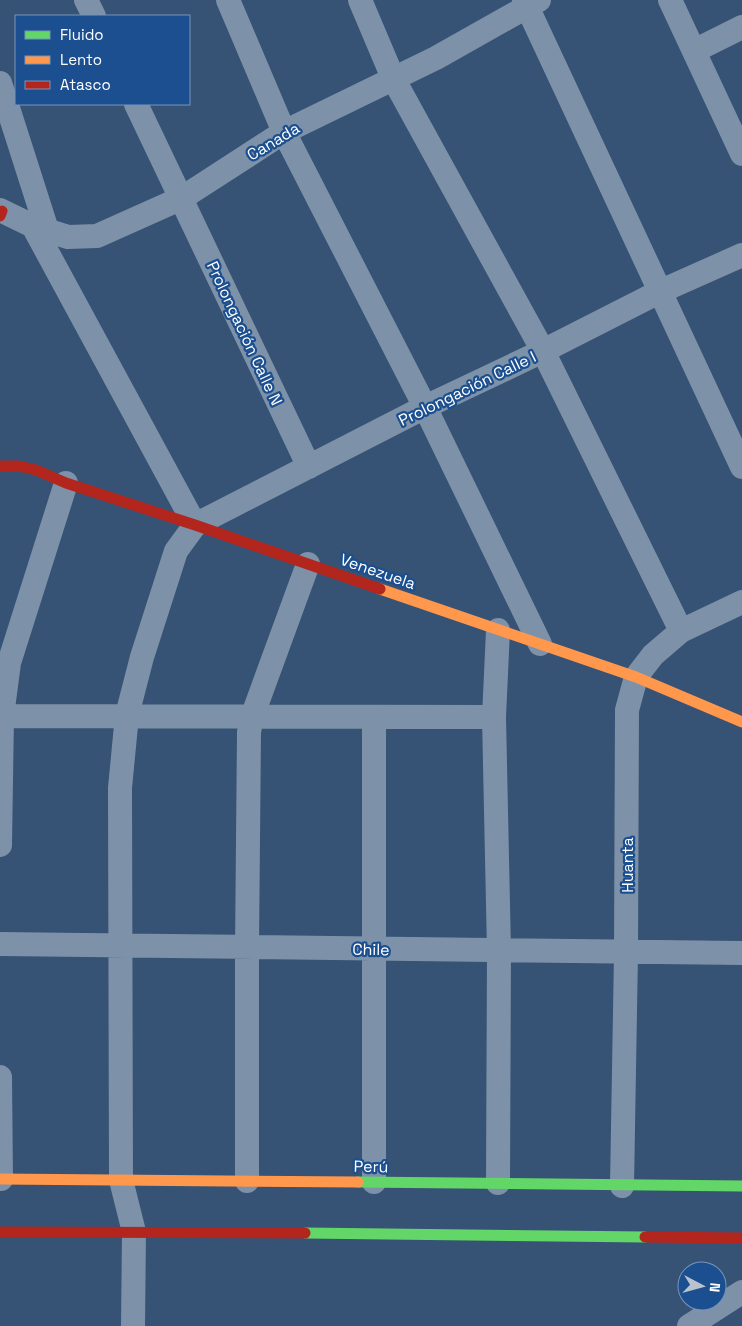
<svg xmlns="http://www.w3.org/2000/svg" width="742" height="1326" font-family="'Space Grotesk',sans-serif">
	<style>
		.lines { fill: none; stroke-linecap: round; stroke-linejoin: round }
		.street { stroke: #7d92a8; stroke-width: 24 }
		.fast { stroke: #63d668; stroke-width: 11 }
		.slow { stroke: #ff974d; stroke-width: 11 }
		.jam { stroke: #b3261e; stroke-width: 11 }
		.labels { text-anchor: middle; stroke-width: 4.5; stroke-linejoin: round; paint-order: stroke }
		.street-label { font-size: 16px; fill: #fff; stroke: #1b4f8f }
	</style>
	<rect width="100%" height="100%" fill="#365274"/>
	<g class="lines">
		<path class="street" d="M 86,0 L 94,16
			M 228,0 L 284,132 L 425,407 L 540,644
			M 360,0 L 393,78 L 543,351 L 681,631
			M 524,0 L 742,467
			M 670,0 L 742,154
			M 694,51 L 742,27
			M 0,83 L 47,230
			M 136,104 L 309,467
			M 0,210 L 33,226 L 68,237 L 97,236 L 182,198 L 284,132 L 436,58 L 539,0
			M 33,226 L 195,525
			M 0,716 L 494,717
			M 0,845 L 2,716 L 9,663 L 66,483
			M 0,944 L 742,953
			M 0,1077 L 1,1179
			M 247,1181 L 247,948 L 249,732 L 252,717 L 308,564
			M 374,1182 L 374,717
			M 498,1183 L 499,951 L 494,717 L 498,630
			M 622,1186 L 626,953 L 627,710 L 636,677 L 653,655 L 681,631 L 742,602
			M 133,1326 L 134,1232 L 121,1180 L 120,788 L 127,715 L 142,657 L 176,551 L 195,525 L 425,407 L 543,351 L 659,292 L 742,255
			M 689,1326 L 742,1292"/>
		<path class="fast" d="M 358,1182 L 742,1186
			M 305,1233 L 645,1237"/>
		<path class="slow" d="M 380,589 L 636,677 L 742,722
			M 0,1179 L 358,1182"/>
		<path class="jam" d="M 0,216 L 2,211
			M 0,466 L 19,466 L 36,470 L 66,483 L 195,525 L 380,589
			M 0,1232 L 305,1233
			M 645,1237 L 742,1238"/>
	</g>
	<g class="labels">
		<g class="street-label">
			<text transform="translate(273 141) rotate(-31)" y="6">Canada</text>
			<text transform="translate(245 333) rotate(65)" y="6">Prolongación Calle N</text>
			<text transform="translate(467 388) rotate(-26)" y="6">Prolongación Calle I</text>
			<text transform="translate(378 571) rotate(19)" y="6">Venezuela</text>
			<text transform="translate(627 865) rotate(-90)" y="6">Huanta</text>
			<text transform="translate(371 949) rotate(1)" y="6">Chile</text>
			<text transform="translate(371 1166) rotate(1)" y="6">Perú</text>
		</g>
	</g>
	<rect x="15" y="15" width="175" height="90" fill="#1b4f8f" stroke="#7695bc"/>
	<rect x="25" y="31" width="25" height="8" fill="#63d668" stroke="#7695bc"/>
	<text x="60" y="40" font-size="15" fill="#ffffff">Fluido</text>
	<rect x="25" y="56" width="25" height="8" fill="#ff974d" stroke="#7695bc"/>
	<text x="60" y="65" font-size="15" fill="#ffffff">Lento</text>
	<rect x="25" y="81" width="25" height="8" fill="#b3261e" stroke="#7695bc"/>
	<text x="60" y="90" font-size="15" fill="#ffffff">Atasco</text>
	<g transform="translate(702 1286) rotate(96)"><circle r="24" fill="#1b4f8f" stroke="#7695bc"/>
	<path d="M0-4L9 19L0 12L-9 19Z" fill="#b9c2ce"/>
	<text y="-8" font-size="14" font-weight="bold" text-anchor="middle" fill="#ffffff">N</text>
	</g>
</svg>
